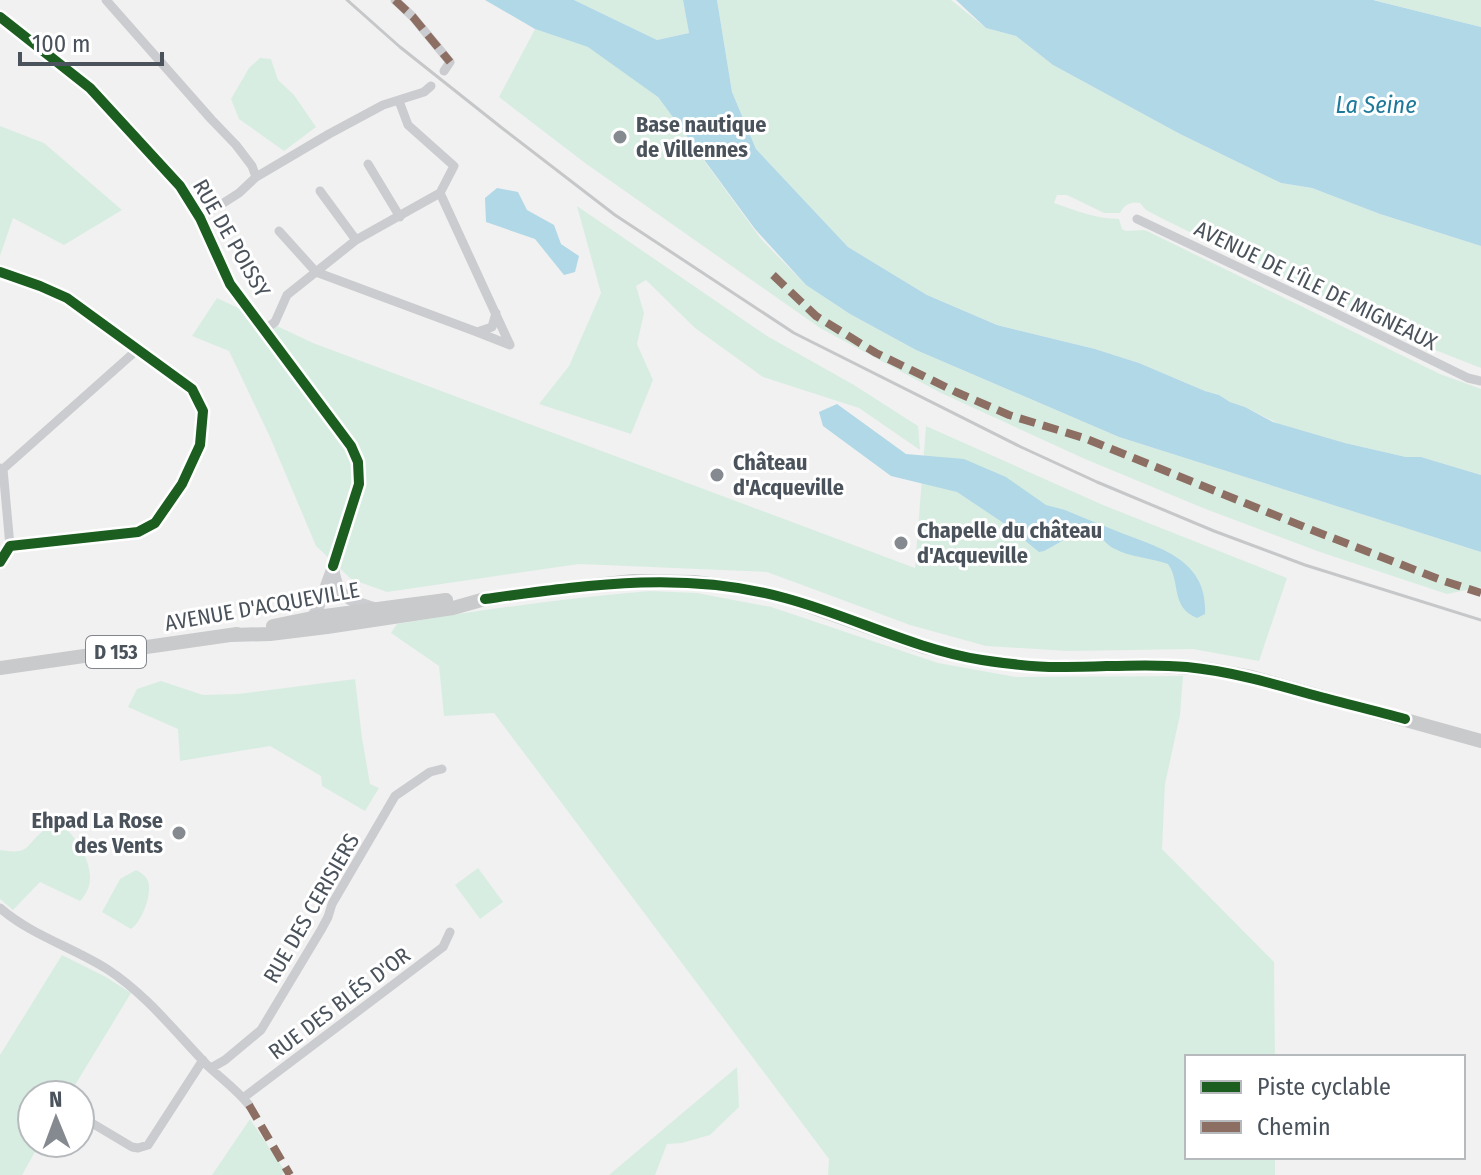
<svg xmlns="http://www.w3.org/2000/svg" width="1481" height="1175" font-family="'Fira Sans Condensed',sans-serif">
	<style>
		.green { fill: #d8ede2 }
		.water { fill: #b1d8e6 }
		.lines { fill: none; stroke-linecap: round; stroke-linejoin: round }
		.street { stroke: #cbcccf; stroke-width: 9 }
		.secondary { stroke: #cccdd0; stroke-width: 12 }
		.primary { stroke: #c8cacc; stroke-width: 14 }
		.rail { stroke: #c6c7c9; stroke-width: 3 }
		.quiet { stroke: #8d6e63; stroke-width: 8; stroke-dasharray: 16 8; stroke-linecap: butt }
		.cycleway-casing { stroke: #fff; stroke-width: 15 }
		.cycleway { stroke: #1b5e20; stroke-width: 10 }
		.poi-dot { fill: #848a90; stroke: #fff; stroke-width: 3 }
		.labels { text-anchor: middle; stroke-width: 6; stroke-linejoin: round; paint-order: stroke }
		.shield { fill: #fff; stroke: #80868c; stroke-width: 2 }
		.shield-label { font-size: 20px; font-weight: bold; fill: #4a525b }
		.poi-label { font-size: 22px; font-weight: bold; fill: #4a525b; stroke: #fff; text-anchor: start }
		.street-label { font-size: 22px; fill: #4a525b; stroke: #fff }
		.water-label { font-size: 24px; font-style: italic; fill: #1d799b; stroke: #fff }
	</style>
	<rect width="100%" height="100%" fill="#f1f1f1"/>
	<path class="green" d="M 574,0 L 683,0 L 689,33 L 657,40 Z
		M 717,0 L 951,0 L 986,28 L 1016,36 L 1053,65 L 1180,134 L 1281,183 L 1312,188 L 1380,214 L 1481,246 L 1481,368 L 1430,348 L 1165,220 L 1146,210 L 1140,203 C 1131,201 1124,205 1120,213 L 1104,213 L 1067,195 L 1057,195 L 1054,203 C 1075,210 1096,219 1119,219 L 1122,229 L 1126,231 L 1144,230 L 1149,232 L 1440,374 L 1481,389 L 1481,475 L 1421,457 L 1406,457 L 1345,443 L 1279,424 L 1245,407 L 1230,402 L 1219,395 L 1205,391 L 1139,363 L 1095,349 L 997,325 L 927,295 L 848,247 L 756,149 L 732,92 Z
		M 1373,0 L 1481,0 L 1481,27 L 1374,0 Z
		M 535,29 L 598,50 L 658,97 L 761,239 L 806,285 L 850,314 L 916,350 L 1119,437 L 1481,552 L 1481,587 L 1447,594 L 1320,552 L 1203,508 L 1085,459 L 941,393 L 820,328 L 585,163 L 499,97 Z
		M 260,58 L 271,59 L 278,80 L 294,95 L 316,127 L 284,151 L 239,119 L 231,99 L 249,68 Z
		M 0,126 L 44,143 L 122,210 L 64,245 L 13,218 L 0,256 Z
		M 577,206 L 767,336 L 854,385 L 918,426 L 920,450 L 859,408 L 763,377 L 695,328 L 646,280 L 636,286 L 644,313 L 637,344 L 653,380 L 631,434 L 539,404 L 569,366 L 601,293 Z
		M 217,298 L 313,343 L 915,568 L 926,426 L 1103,505 L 1287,578 L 1259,661 L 1193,649 L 1068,651 L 986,646 L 910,625 L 767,572 L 579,564 L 387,592 L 351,579 L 316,546 L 270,437 L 229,351 L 192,336 Z
		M 650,591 L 697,593 L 771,607 L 938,663 L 1016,677 L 1183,676 L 1180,715 L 1165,784 L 1162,849 L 1274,962 L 1275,1057 L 1187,1057 L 1187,1157 L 1275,1157 L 1275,1175 L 828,1175 L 829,1159 L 494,713 L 444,716 L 439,666 L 391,633 L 397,624 C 480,610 565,598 650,591 Z
		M 355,679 L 362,738 L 370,784 L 379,788 L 365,811 L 322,786 L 321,776 L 270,746 L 180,761 L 178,729 L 128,707 L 137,689 L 161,681 L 203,695 L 238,694 Z
		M 62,824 C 82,844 103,878 80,901 L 40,882 L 13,910 L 0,899 L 0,850 C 31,855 24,846 44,830 C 49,826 56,825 62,824 Z
		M 478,868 L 503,902 L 480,919 L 455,885 Z
		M 136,870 C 140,872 145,875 147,879 C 154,891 142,922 131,929 L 102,912 L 120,879 Z
		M 62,955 L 106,977 L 131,993 L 69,1095 L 32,1095 L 32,1143 L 40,1143 L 22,1175 L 0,1175 L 0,1055 Z
		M 737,1067 L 739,1107 L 710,1135 L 682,1143 L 667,1144 L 655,1175 L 609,1175 Z
		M 250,1119 L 285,1171 L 282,1175 L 212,1175 Z"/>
	<path class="water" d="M 485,0 L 574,0 L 657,40 L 689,33 L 683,0 L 717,0 L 732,92 L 756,149 L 848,247 L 927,295 L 997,325 L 1095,349 L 1139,363 L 1205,391 L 1219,395 L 1230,402 L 1245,407 L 1273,422 L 1345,443 L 1406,457 L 1421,457 L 1481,475 L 1481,552 L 1119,437 L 916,350 L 850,314 L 806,285 L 755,229 L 658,97 L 588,47 L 535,29 Z
		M 956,0 L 1373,0 L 1481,27 L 1481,246 L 1380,214 L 1312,188 L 1281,183 L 1180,134 L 1053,65 L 1016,36 L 986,28 Z
		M 497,188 L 518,192 L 527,210 L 554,225 L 561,244 L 579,256 L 575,272 L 564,275 L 535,239 L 486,222 L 485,198 Z
		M 837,404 L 906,454 L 964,459 L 1006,477 L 1046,505 L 1065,510 C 1084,518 1104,526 1124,534 C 1164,549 1208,562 1205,614 L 1197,618 C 1170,607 1181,582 1168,564 C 1151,558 1130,557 1115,549 C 1102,543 1098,527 1082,530 L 1044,551 L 1039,552 L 1002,522 L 957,492 L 891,476 L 823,426 L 819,412 Z"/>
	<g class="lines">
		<path class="street" d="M 106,0 L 211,119 L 236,145 L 252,166 L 256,177
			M 395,0 L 413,17 L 450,62 L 444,71
			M 399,101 L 408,125 L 454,166 L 440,193
			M 368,164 L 400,217
			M 320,191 L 356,240
			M 440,193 L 510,345 L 477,332
			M 200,218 L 239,193 L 256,177 L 329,134 L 383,105 L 424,92 L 431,86
			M 1137,219 L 1331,311 L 1468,378 L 1481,381
			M 279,231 L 316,272 L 477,332 L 492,327 L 496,313
			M 0,272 L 40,286 L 67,298 L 192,389 L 203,411 L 200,445 L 182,484 L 155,523 L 138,532 L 10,546 L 0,562
			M 264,330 L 275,322 L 287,295 L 356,240 L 440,193
			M 0,468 L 3,469 L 138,349
			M 3,469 L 10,546
			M 0,908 C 31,935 72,947 107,969 C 146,994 177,1034 209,1067 C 223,1080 237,1090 249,1105
			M 211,1068 L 225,1060 L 261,1030 L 321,930 L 328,917 L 332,904 L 395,796 L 430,772 L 442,769
			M 243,1098 L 443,947 L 450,932
			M 80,1116 L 132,1147 L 138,1148 L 148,1145 L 203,1060"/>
		<path class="secondary" d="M 0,17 L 80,79 L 171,175 L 191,201 L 230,284 L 342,433 L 355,454 L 358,462 L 359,484 L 338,553 L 318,608 L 312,618
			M 333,566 C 336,596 347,600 374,608"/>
		<path class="primary" d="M 273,626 L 317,617 L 446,600
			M 231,635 L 270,634 L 327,627 L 453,608 L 485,599 L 568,588 L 633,581 L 694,582 L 741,588 L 786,598 L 924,647 L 981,660 L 1033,666 L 1064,667 L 1146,665 L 1207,669 L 1251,677 L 1481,741
			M 0,668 L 237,634"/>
		<path class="rail" d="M 347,0 L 400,47 L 502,128 L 615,215 L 794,333 L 1021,447 L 1097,482 L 1214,531 L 1305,565 L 1481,620"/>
		<path class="quiet" d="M 395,0 L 413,17 L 450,62
			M 773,275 L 816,316 L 876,353 L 956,392 L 1009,415 L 1084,438 L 1312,530 L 1441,580 L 1481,593
			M 249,1105 L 290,1175"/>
		<defs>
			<path id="cycleway" d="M 0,17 L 90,88 L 180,186 L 200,218 L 230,284 L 351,446 L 358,462 L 359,484 L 333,566
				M 0,272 L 40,286 L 67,298 L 192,389 L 203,411 L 200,445 L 182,484 L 155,523 L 138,532 L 10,546 L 0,562
				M 485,599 C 587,585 684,570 785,598 C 852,616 913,649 982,660 C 1009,664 1038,668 1066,667 C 1107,667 1147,663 1187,667 C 1228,671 1267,682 1306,693 C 1339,702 1372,710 1405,719"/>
		</defs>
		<use href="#cycleway" class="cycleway-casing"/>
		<use href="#cycleway" class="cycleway"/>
	</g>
	<g class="poi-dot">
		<circle cx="620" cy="137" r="8"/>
		<circle cx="717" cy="475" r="8"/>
		<circle cx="901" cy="543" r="8"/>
		<circle cx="179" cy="833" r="8"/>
	</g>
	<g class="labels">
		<rect class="shield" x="86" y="636" width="60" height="32" rx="6"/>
		<g class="shield-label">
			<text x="116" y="659">D 153</text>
		</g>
		<g class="poi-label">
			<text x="636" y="132">Base nautique<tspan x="636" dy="25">de Villennes</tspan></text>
			<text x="733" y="470">Château<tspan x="733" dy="25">d'Acqueville</tspan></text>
			<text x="917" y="538">Chapelle du château<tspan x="917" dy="25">d'Acqueville</tspan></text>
			<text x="163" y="828" text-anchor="end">Ehpad La Rose<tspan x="163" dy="25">des Vents</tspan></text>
		</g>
		<g class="street-label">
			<text transform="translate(232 238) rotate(60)" y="8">RUE DE POISSY</text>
			<text transform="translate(1316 285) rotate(26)" y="8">AVENUE DE L'ÎLE DE MIGNEAUX</text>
			<text transform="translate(262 606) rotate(-10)" y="8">AVENUE D'ACQUEVILLE</text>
			<text transform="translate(311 908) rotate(-60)" y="8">RUE DES CERISIERS</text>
			<text transform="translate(339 1003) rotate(-37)" y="8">RUE DES BLÉS D'OR</text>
		</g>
		<g class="water-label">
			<text x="1376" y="113">La Seine</text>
		</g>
	</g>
	<rect x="1185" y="1055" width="280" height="104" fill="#ffffff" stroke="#b7babd" stroke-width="2"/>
	<rect x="1201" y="1081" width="40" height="12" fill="#1b5e20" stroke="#b7babd" stroke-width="2"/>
	<text x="1257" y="1095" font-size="24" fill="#4a525b">Piste cyclable</text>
	<rect x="1201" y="1121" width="40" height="12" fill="#8d6e63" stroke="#b7babd" stroke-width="2"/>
	<text x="1257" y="1135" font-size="24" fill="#4a525b">Chemin</text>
	<g transform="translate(56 1119) rotate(359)"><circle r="38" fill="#ffffff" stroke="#b7babd" stroke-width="2"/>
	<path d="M0-6L14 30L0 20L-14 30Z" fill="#848a90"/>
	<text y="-12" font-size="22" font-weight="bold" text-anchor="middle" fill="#4a525b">N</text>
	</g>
	<path d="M20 52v12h142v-12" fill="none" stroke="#4a525b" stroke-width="4"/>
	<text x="32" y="52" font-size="24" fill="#4a525b" stroke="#ffffff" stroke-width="6" paint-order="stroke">100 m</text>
</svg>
